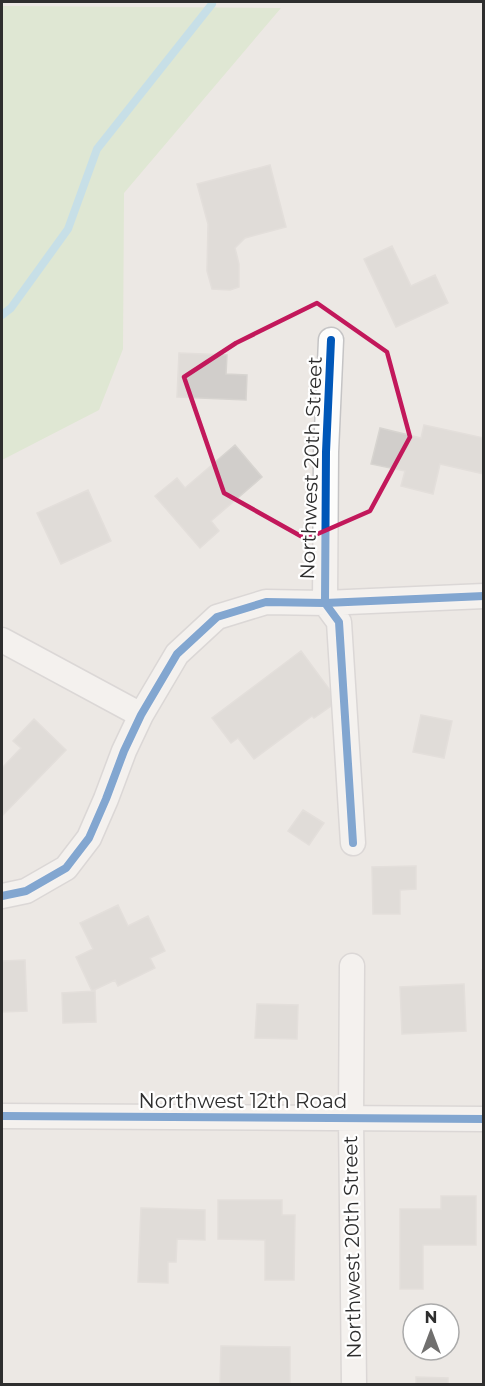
<svg xmlns="http://www.w3.org/2000/svg" width="485" height="1386" font-family="Montserrat,sans-serif">
	<style>
		.green { fill: #cee6be }
		.lines { fill: none; stroke-linecap: round; stroke-linejoin: round }
		.stream { stroke: #99d6ec; stroke-width: 8 }
		.building { fill: #d1cecb; stroke: #d7d4d0; stroke-width: 1.5 }
		.minor-casing { stroke: #c5c4c5; stroke-width: 27 }
		.minor { stroke: #fcfcfb; stroke-width: 24 }
		.cycleway-casing { stroke: #fff; stroke-width: 11 }
		.cycleway { stroke: #0057b8; stroke-width: 8 }
		.marked { fill: none; stroke: #c2185b; stroke-width: 4.5; stroke-linejoin: round }
		.labels { text-anchor: middle; stroke-width: 4.5; stroke-linejoin: round; paint-order: stroke }
		.street-label { font-size: 20px; fill: #2e2e2e; stroke: #fff }
	</style>
	<rect width="100%" height="100%" fill="#ece8e4"/>
	<path class="green" d="M 2,6 L 281,8 L 124,193 L 123,349 L 99,410 L 2,460 Z"/>
	<g class="lines">
		<path class="stream" d="M 2,315 L 11,308 L 68,229 L 97,149 L 212,4"/>
	</g>
	<path class="building" d="M 270,165 L 286,227 L 245,238 L 235,248 L 239,264 L 239,287 L 230,290 L 212,289 L 207,271 L 208,224 L 197,184 Z
		M 392,246 L 411,286 L 435,275 L 448,303 L 396,327 L 364,259 Z
		M 179,353 L 227,355 L 226,374 L 247,375 L 246,400 L 177,397 Z
		M 424,425 L 484,438 L 484,474 L 440,464 L 433,494 L 401,486 L 405,471 L 371,464 L 380,428 L 421,438 Z
		M 235,445 L 262,477 L 211,521 L 219,531 L 200,548 L 155,496 L 177,478 L 185,488 Z
		M 88,490 L 111,541 L 61,564 L 37,513 Z
		M 301,651 L 338,701 L 314,718 L 312,716 L 254,759 L 238,738 L 231,743 L 212,718 Z
		M 421,715 L 452,721 L 444,758 L 413,752 Z
		M 34,719 L 66,750 L 2,816 L 2,766 L 3,767 L 21,748 L 13,741 Z
		M 303,810 L 324,823 L 309,845 L 288,831 Z
		M 416,866 L 416,889 L 400,890 L 400,914 L 373,914 L 372,867 Z
		M 118,905 L 128,926 L 148,916 L 165,951 L 150,958 L 155,968 L 118,986 L 115,980 L 92,991 L 76,957 L 93,949 L 80,923 Z
		M 25,960 L 27,1011 L 2,1012 L 2,961 Z
		M 482,970 L 484,970 L 484,1024 L 483,1024 Z
		M 464,984 L 466,1031 L 402,1034 L 400,987 Z
		M 95,991 L 96,1022 L 63,1023 L 62,993 Z
		M 257,1004 L 298,1005 L 297,1039 L 255,1038 Z
		M 441,1196 L 476,1196 L 476,1245 L 423,1245 L 423,1289 L 400,1289 L 400,1209 L 441,1209 Z
		M 218,1200 L 282,1200 L 282,1215 L 295,1215 L 294,1280 L 265,1280 L 265,1240 L 218,1239 Z
		M 141,1208 L 205,1210 L 205,1240 L 177,1239 L 176,1262 L 168,1262 L 168,1283 L 138,1282 Z
		M 221,1346 L 290,1347 L 290,1384 L 220,1384 Z
		M 416,1377 L 448,1378 L 448,1384 L 416,1384 Z"/>
	<g class="lines">
		<defs>
			<path id="minor" d="M 331,340 L 326,452 L 325,603 L 339,622 L 353,843
				M 2,640 L 141,715
				M 2,896 L 26,891 L 66,868 L 89,838 L 106,799 L 124,751 L 141,715 L 177,654 L 217,617 L 266,602 L 325,603 L 484,596
				M 352,966 L 351,1118 L 354,1384
				M 2,1116 L 484,1119"/>
		</defs>
		<use href="#minor" class="minor-casing"/>
		<use href="#minor" class="minor"/>
		<defs>
			<path id="cycleway" d="M 331,340 L 326,452 L 325,603 L 339,622 L 353,843
				M 2,896 L 26,891 L 66,868 L 89,838 L 106,799 L 124,751 L 141,715 L 177,654 L 217,617 L 266,602 L 325,603 L 484,596
				M 2,1116 L 484,1119"/>
		</defs>
		<use href="#cycleway" class="cycleway-casing"/>
		<use href="#cycleway" class="cycleway"/>
	</g>
	<path d="M0 0H485V1386H0ZM 317,303 L 387,352 L 410,437 L 370,511 L 306,539 L 224,493 L 184,377 L 236,343 Z" fill="#ece8e4" fill-opacity=".55" fill-rule="evenodd"/>
	<path class="marked" d="M 317,303 L 387,352 L 410,437 L 370,511 L 306,539 L 224,493 L 184,377 L 236,343 Z"/>
	<g class="labels">
		<g class="street-label">
			<text transform="translate(311 468) rotate(-88)" y="7">Northwest 20th Street</text>
			<text x="243" y="1108">Northwest 12th Road</text>
			<text transform="translate(352 1247) rotate(-91)" y="7">Northwest 20th Street</text>
		</g>
	</g>
	<rect width="485" height="1386" fill="none" stroke="#2e2e2e" stroke-width="6"/>
	<g transform="translate(431 1332)"><circle r="28" fill="#ffffff" stroke="#ababab" stroke-width="1.5"/>
	<path d="M0-4.5L10 22L0 15L-10 22Z" fill="#706f6e"/>
	<text y="-9" font-size="16" font-weight="bold" text-anchor="middle" fill="#2e2e2e">N</text>
	</g>
</svg>
